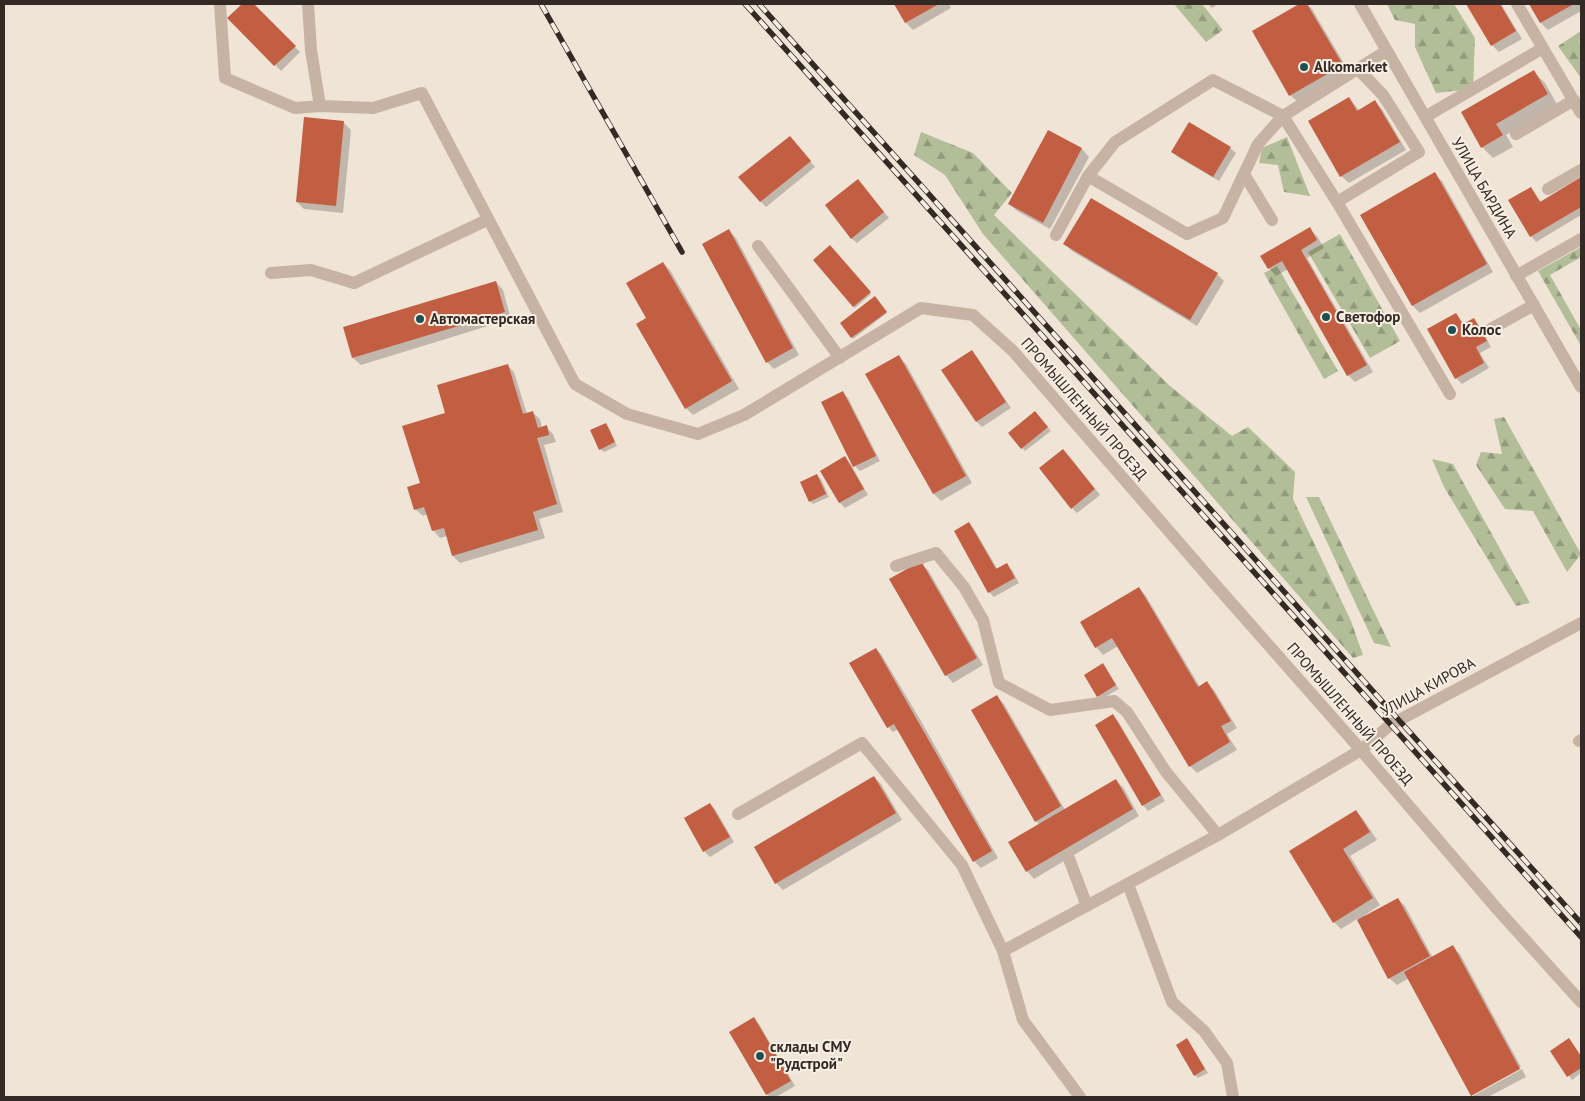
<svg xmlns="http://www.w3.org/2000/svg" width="1585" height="1101" font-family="'PT Sans',sans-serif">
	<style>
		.forest { fill: url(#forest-firs) }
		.shadow { fill: #0003 }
		.building { fill: #c25f43 }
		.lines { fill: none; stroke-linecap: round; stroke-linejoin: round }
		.minor { stroke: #c7b3a4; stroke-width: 12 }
		.rail-casing { stroke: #332925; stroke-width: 5.5 }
		.rail { stroke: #f8eee3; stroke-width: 4; stroke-dasharray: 11; stroke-linecap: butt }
		.poi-dot { fill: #1d5052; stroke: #f8eee3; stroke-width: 2 }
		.labels { text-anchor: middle; stroke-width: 4; stroke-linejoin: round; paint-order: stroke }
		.poi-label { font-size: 15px; font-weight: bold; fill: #332925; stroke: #f8eee3; text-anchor: start }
		.street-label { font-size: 15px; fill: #332925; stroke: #f8eee3 }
	</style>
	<defs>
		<pattern id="forest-firs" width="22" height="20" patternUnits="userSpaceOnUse" patternTransform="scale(1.25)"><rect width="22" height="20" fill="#b2be98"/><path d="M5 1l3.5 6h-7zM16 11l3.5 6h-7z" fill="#919a7c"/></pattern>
	</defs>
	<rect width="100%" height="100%" fill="#f0e4d7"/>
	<path class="forest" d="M 1174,4 L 1202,4 L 1223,30 L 1206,42 Z
		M 1387,4 L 1454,4 L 1475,38 L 1473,89 L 1436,93 L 1415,47 L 1415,24 L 1395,20 Z
		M 1581,31 L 1581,40 L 1579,41 L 1581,46 L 1581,78 L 1558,46 Z
		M 921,132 L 973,153 L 1012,193 L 994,215 L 1170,386 L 1232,436 L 1248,427 L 1295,472 L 1293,499 L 1351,621 L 1363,655 L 1353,658 L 983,234 L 945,175 L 914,155 Z
		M 1287,137 L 1310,196 L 1284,192 L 1278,165 L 1259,163 L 1262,148 Z
		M 1340,234 L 1400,341 L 1370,358 L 1308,252 Z
		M 1581,247 L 1581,257 L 1550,275 L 1581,330 L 1581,346 L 1538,271 Z
		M 1277,266 L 1338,371 L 1324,379 L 1264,273 Z
		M 1504,417 L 1581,554 L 1567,572 L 1533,511 L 1505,509 L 1476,465 L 1481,452 L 1502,454 L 1494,419 Z
		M 1432,459 L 1453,464 L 1530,603 L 1516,606 L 1444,487 Z
		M 1306,497 L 1319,497 L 1391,647 L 1374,643 Z"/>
	<path class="shadow" d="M 243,4 L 252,4 L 300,52 L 281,71 L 229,18 Z
		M 895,4 L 949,4 L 951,8 L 913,30 L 906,23 Z
		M 1208,4 L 1218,4 L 1212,8 Z
		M 1302,4 L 1307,4 L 1312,9 L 1349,72 L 1298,102 L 1290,95 L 1254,31 Z
		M 1468,4 L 1501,4 L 1522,39 L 1499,52 L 1492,45 Z
		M 1531,4 L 1581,4 L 1581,11 L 1548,30 L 1541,23 Z
		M 1534,72 L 1545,83 L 1558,106 L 1506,135 L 1513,147 L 1493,158 L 1482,147 L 1463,113 Z
		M 1349,98 L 1360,111 L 1375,102 L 1382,109 L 1406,150 L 1349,183 L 1341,176 Z
		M 343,122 L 351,130 L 343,213 L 304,209 L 297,202 Z
		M 1049,132 L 1082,149 L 1089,157 L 1050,229 L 1017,211 L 1010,204 Z
		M 795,143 L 815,167 L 766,207 L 760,201 Z
		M 1230,148 L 1236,153 L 1219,181 L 1178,157 L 1173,152 Z
		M 1434,174 L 1442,181 L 1493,272 L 1420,313 L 1413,306 L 1362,215 Z
		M 1581,179 L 1581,215 L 1536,242 L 1531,236 L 1531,188 L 1541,202 Z
		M 858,180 L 889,218 L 857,243 L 851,238 Z
		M 1309,229 L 1317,236 L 1324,248 L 1307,258 L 1373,372 L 1355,382 L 1348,375 L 1288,269 L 1276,276 L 1269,268 L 1262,256 Z
		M 728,230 L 736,238 L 799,355 L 774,369 L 767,362 Z
		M 1065,244 L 1217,274 L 1224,281 L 1197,326 L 1072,251 Z
		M 830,246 L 871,294 L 855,308 L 814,260 Z
		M 663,263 L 670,270 L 739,389 L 693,415 L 686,408 L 648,318 Z
		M 496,282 L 503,290 L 511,319 L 361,365 L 353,358 Z
		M 875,298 L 887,313 L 853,339 L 841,323 Z
		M 1456,315 L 1464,325 L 1473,320 L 1479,325 L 1491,347 L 1480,353 L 1489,368 L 1462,384 L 1456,378 L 1429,330 Z
		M 972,352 L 977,357 L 1011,408 L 982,427 L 977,422 L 943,371 Z
		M 899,357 L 906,364 L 972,483 L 941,501 L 934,494 Z
		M 507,365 L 514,372 L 527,414 L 532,412 L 540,419 L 542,428 L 546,427 L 553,434 L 556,442 L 544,445 L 563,512 L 539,519 L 545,538 L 460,563 L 453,556 L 447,536 L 440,538 L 433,530 L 428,514 L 423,516 L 415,509 L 421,484 L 447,414 Z
		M 843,393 L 848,398 L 880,461 L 860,471 L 855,466 Z
		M 1038,416 L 1051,431 L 1025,451 L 1009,434 Z
		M 606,424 L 609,428 L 617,446 L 604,452 L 600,449 Z
		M 1069,456 L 1100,495 L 1077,513 L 1072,508 Z
		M 845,458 L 850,463 L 868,495 L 845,508 L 840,503 L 822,471 Z
		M 817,476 L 821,479 L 829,497 L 813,504 L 810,501 Z
		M 969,523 L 974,529 L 998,570 L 1007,565 L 1012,570 L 1019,583 L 994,597 L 989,592 Z
		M 920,563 L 928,570 L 983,665 L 953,683 L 946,675 Z
		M 1139,588 L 1146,596 L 1200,687 L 1207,683 L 1214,690 L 1237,728 L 1227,734 L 1237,750 L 1197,773 L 1190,766 L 1118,646 L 1103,655 L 1096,647 Z
		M 876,649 L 881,654 L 921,721 L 998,858 L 981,868 L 974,861 L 899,729 L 893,732 L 888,727 Z
		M 1103,665 L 1119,689 L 1101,699 L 1098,696 Z
		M 997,697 L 1004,704 L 1065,810 L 1115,780 L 1123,787 L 1139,816 L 1034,879 L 1027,871 L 1040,825 L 1036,821 Z
		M 1113,716 L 1118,721 L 1165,801 L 1148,811 L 1143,805 L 1096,725 Z
		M 874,777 L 881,784 L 902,820 L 783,890 L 776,883 Z
		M 710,804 L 715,809 L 734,842 L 710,857 L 704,851 L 685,818 Z
		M 1356,811 L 1363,819 L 1377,840 L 1350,856 L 1380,905 L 1365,915 L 1366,917 L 1398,899 L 1405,906 L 1433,958 L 1453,947 L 1460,954 L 1521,1067 L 1472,1093 L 1472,1095 L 1409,978 L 1397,985 L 1389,978 L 1357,919 L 1341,929 L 1334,922 L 1291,852 Z
		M 754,1019 L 759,1024 L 795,1086 L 776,1097 L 769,1097 L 767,1094 Z
		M 1187,1039 L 1208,1073 L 1198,1078 L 1195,1075 Z
		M 1572,1043 L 1581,1057 L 1581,1073 L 1572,1080 L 1552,1052 Z
		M 1522,1069 L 1526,1077 L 1488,1097 L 1473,1096 Z"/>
	<path class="building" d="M 242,4 L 254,4 L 296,46 L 274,66 L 227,18 Z
		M 894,4 L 939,4 L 905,23 Z
		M 1299,4 L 1307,4 L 1343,65 L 1289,96 L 1252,31 Z
		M 1466,4 L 1500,4 L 1516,31 L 1491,46 Z
		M 1529,4 L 1574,4 L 1540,23 Z
		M 1534,70 L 1548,94 L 1496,124 L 1503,135 L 1481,148 L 1461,112 Z
		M 1349,97 L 1357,111 L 1375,100 L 1400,142 L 1340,177 L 1308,121 Z
		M 304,117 L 344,121 L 336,206 L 296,202 Z
		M 1189,122 L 1231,147 L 1213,177 L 1171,152 Z
		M 1048,130 L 1082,148 L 1043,223 L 1008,204 Z
		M 790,136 L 811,161 L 760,202 L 738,177 Z
		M 1435,172 L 1487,264 L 1412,306 L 1360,215 Z
		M 1581,177 L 1581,207 L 1530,237 L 1508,200 L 1531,187 L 1540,202 Z
		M 858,179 L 884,212 L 851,239 L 825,205 Z
		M 1091,198 L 1218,273 L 1190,320 L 1063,244 Z
		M 1310,227 L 1317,240 L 1301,250 L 1367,365 L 1347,376 L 1282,261 L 1268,269 L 1260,256 Z
		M 729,229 L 793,348 L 766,363 L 702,244 Z
		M 830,245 L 871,292 L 853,307 L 813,260 Z
		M 663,262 L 732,381 L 685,409 L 636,324 L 646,318 L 626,283 Z
		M 496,281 L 505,312 L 352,358 L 343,327 Z
		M 875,296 L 887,312 L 851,338 L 840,323 Z
		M 1456,313 L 1463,324 L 1474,318 L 1487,341 L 1476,347 L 1484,363 L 1455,379 L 1427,329 Z
		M 972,350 L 1006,402 L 976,422 L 941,370 Z
		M 899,355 L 966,476 L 933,494 L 865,374 Z
		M 508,364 L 523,414 L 533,411 L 538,428 L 547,425 L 549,435 L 537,438 L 557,504 L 533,512 L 538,530 L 452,556 L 444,528 L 432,531 L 424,507 L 414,510 L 407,487 L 420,483 L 402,426 L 445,413 L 437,385 Z
		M 843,391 L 876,456 L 853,467 L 821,402 Z
		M 1035,411 L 1048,427 L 1021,449 L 1008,433 Z
		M 606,423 L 615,442 L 599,450 L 590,430 Z
		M 1063,449 L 1095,489 L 1071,509 L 1039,468 Z
		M 845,456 L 864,489 L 839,503 L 820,471 Z
		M 817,474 L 826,494 L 809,502 L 800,482 Z
		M 969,522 L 996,569 L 1007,563 L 1015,578 L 988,593 L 954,531 Z
		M 921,561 L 977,658 L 945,676 L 889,579 Z
		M 1139,587 L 1198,687 L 1207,681 L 1231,721 L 1221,726 L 1230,742 L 1189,767 L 1112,638 L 1095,648 L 1080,622 Z
		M 876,648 L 992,851 L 973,862 L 894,724 L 887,728 L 849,663 Z
		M 1103,663 L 1116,685 L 1097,697 L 1084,675 Z
		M 997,695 L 1061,806 L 1035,822 L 971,710 Z
		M 1113,714 L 1161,795 L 1142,806 L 1095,725 Z
		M 874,776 L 896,813 L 775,884 L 754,847 Z
		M 1116,779 L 1133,809 L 1026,872 L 1008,842 Z
		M 710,803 L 730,837 L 703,852 L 684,818 Z
		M 1356,810 L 1370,832 L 1343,849 L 1373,898 L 1333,923 L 1289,851 Z
		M 1398,898 L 1430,956 L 1388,979 L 1357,920 Z
		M 1453,945 L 1520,1069 L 1471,1096 L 1404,972 Z
		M 754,1017 L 791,1081 L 766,1095 L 729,1032 Z
		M 1187,1038 L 1205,1069 L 1194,1076 L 1176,1045 Z
		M 1569,1038 L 1581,1056 L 1581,1068 L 1567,1077 L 1550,1051 Z"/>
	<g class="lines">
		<path class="minor" d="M 220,4 L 225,78 L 295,108 L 320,106 L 373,108 L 422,93 L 575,384 L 627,414 L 698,434 L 744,415 L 921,308 L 973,315 L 1013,351 L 1213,582 L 1361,750 L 1498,910 L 1581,1002
			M 308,4 L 311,50 L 320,106
			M 1360,4 L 1581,387
			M 1517,4 L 1581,113
			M 1386,51 L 1283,116 L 1337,202 L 1450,394
			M 1425,117 L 1543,48
			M 1516,134 L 1574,100
			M 1244,174 L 1272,220
			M 1548,189 L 1581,170
			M 1337,202 L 1419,152 L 1383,95 L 1358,69
			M 1056,235 L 1088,176 L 1115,142 L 1213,80 L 1283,116 L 1258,144 L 1223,218 L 1187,234 L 1088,176
			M 758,246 L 840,358
			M 271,273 L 311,270 L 354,283 L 487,220
			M 1516,276 L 1581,239
			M 1489,330 L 1534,305
			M 896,566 L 936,553 L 964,587 L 983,620 L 999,683 L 1050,710 L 1114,701 L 1127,712 L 1166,772 L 1218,835
			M 1579,741 L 1581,740
			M 738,814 L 862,743 L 962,865 L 1003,951 L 1023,1020 L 1080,1097
			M 1068,856 L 1087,906
			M 1128,884 L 1172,1002 L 1204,1031 L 1227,1063 L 1233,1097
			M 1003,951 L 1218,835 L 1361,750 L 1390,725 L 1581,623"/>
		<defs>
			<path id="rail" d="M 541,4 L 682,252
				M 745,4 L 1581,937
				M 759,4 L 1397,718 L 1581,923"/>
		</defs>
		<use href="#rail" class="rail-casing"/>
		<use href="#rail" class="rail"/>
	</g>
	<g class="poi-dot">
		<circle cx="1304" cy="67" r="5"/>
		<circle cx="1326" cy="317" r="5"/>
		<circle cx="420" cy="319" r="5"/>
		<circle cx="1452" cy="330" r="5"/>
		<circle cx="760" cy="1056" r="5"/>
	</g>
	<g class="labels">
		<g class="poi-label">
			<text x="1314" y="72">Alkomarket</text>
			<text x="1336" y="322">Светофор</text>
			<text x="430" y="324">Автомастерская</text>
			<text x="1462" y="335">Колос</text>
			<text x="770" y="1052">склады СМУ<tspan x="770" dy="17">"Рудстрой"</tspan></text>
		</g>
		<g class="street-label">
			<text transform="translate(1484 188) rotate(60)" y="5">УЛИЦА БАРДИНА</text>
			<text transform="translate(1084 409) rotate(49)" y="5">ПРОМЫШЛЕННЫЙ ПРОЕЗД</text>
			<text transform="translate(1428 687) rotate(-29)" y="5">УЛИЦА КИРОВА</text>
			<text transform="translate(1350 714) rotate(49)" y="5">ПРОМЫШЛЕННЫЙ ПРОЕЗД</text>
		</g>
	</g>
	<rect width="1585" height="1101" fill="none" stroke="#332925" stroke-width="10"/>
</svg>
